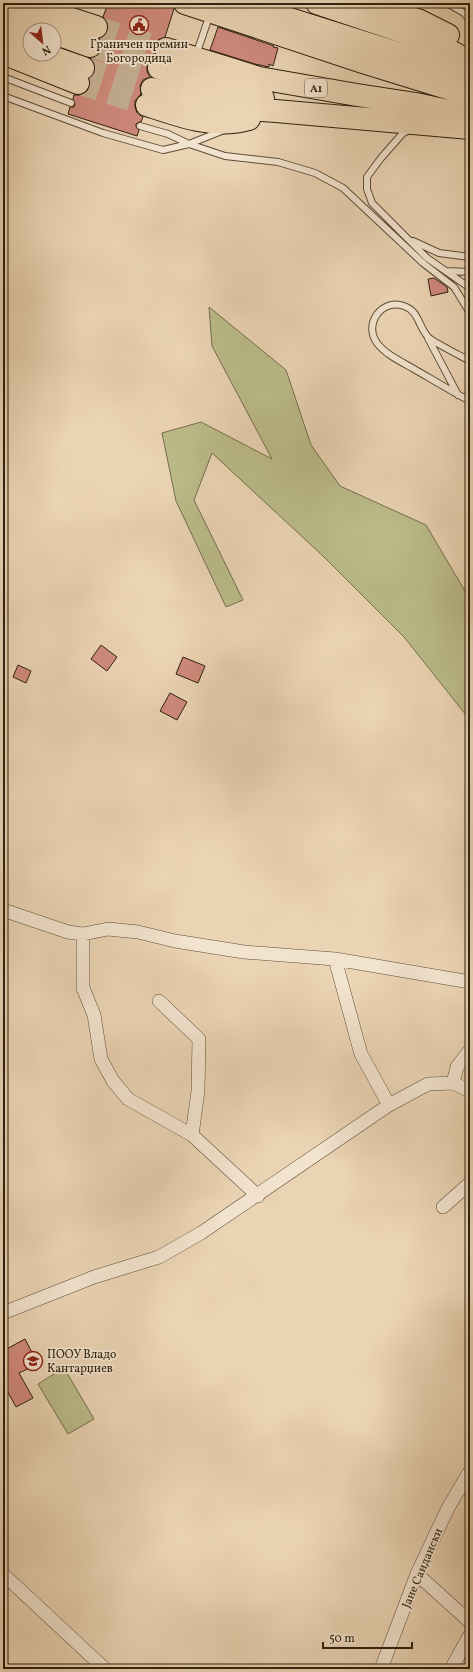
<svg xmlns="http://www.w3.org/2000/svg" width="473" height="1672" font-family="Vollkorn,serif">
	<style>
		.green { fill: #bbbc8a; stroke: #746e4c }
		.building { fill: #d08a7d; stroke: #2d200e }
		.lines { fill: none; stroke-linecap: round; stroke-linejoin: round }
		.highway-tunnel { stroke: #c5b093; stroke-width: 22; stroke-dasharray: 22 11; stroke-linecap: butt }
		.lane-casing { stroke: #5c4d38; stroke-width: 8 }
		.street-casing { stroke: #5c4d38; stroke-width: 14 }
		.highway-casing { stroke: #2d200e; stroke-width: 24 }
		.lane { stroke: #f2e3ce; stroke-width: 6 }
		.street { stroke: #f2e3ce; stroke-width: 13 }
		.highway { stroke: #ebd4b4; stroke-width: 22 }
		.labels { text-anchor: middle; stroke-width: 4; stroke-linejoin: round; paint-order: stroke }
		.shield { fill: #f2e3ce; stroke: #685a48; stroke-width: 1 }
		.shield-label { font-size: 11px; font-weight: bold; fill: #2d200e }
		.poi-label { font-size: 12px; fill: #2d200e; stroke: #f2e3ce }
		.street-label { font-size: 12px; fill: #2d200e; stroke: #f2e3ce }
	</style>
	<rect width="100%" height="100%" fill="#ebd4b4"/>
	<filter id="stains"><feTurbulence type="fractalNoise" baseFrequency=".005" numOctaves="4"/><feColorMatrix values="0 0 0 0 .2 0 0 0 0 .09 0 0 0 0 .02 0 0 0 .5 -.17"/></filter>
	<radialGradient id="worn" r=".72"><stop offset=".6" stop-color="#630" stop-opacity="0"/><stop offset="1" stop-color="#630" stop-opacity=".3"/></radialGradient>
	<path class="green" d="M 209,307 L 286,370 L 311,445 L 340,486 L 426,525 L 465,591 L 470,591 L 470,720 L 404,637 L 324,557 L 212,453 L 194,500 L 243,600 L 226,607 L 176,501 L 162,433 L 201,422 L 272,459 L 212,346 Z
		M 64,1368 L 94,1419 L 68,1434 L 38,1384 Z"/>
	<path class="building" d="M 108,3 L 173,3 L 174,9 L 165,37 L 158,40 L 154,45 L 154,51 L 156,56 L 151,59 L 147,64 L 147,71 L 150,77 L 143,80 L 140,86 L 141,94 L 135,101 L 135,107 L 137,113 L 143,117 L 141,122 L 139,122 L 136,124 L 136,127 L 139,130 L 137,136 L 68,114 L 70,107 L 74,107 L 75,104 L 73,99 L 74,95 L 80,95 L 85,93 L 90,87 L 89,78 L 95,72 L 95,66 L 90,58 L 98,56 L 102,50 L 102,44 L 100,39 L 105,36 L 108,31 L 108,24 L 103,17 Z
		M 218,27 L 274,46 L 273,47 L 278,48 L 273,66 L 269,64 L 269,67 L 255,64 L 210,50 Z
		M 434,278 L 447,287 L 448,292 L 431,296 L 428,279 Z
		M 101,645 L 117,657 L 107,671 L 91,659 Z
		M 183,657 L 205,666 L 198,683 L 176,674 Z
		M 18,665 L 31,671 L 26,683 L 13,677 Z
		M 170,693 L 187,702 L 177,720 L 160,711 Z
		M 25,1339 L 38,1364 L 19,1373 L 33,1398 L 16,1407 L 3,1383 L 3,1351 Z"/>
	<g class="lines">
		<path class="highway-tunnel" d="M 96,27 L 166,49
			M 90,46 L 159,68
			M 83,68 L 152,89
			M 78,83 L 147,105"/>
		<defs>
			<path id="lane" d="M 447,3 L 464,13 L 470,20
				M 196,55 L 210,14
				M 3,77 L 71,103
				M 3,96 L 103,133 L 163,150 L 189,144 L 225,156 L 278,162 L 315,173 L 343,188 L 423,263 L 454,287 L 470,313
				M 140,126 L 168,134 L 189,144 L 224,130
				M 410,130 L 403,133 L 381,158 L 367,177 L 367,189 L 372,203 L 427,258 L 470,288
				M 413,241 L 439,253 L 470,257
				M 446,271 L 470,272
				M 428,338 L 458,395
				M 470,361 C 461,356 433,342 428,337 C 418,326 419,311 404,306 C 382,298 363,324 377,343 C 386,355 402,362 414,369 C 433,380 451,391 470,401"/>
			<path id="street" d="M 3,910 L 68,932 L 83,934 L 108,929 L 138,932 L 175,941 L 244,952 L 335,959 L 470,982
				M 83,934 L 83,988 L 94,1015 L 101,1059 L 113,1081 L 128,1099 L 192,1135 L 258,1196
				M 335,959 L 361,1054 L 389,1105
				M 159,1001 L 199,1039 L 198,1091 L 192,1135
				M 453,1083 L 470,1091
				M 443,1207 L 470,1183
				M 3,1313 L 94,1277 L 159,1257 L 201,1233 L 389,1105 L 428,1084 L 453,1083 L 457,1067 L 470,1050
				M 3,1574 L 105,1669
				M 417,1574 L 470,1622
				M 381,1669 L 417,1574 L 448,1508 L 470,1471
				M 451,1669 L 470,1635"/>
			<path id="highway" d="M 23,3 L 96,27
				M 185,3 L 363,62 L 470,95
				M 239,3 L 470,76
				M 317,3 L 434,42 L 470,62
				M 378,7 L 420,21 L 448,35
				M 3,15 L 44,30
				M 3,33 L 30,48
				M 54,33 L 90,46
				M 166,49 L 259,78 L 357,95 L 416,104 L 470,116
				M 3,53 L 78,83
				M 43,54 L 83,68
				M 159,68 C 193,80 227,93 263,98
				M 152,89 L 208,106 L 276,111 L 470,128
				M 147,105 C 180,116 214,129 249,119"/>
		</defs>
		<use href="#lane" class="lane-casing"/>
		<use href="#street" class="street-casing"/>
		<use href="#highway" class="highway-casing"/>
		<use href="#lane" class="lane"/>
		<use href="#street" class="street"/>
		<use href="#highway" class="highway"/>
	</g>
	<defs>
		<symbol id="civic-ring" viewBox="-11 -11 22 22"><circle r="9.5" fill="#f2e3ce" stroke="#8f2418" stroke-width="1.5"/><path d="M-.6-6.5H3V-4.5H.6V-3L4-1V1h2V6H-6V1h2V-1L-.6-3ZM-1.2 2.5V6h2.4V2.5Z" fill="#8f2418"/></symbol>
		<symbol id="school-ring" viewBox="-11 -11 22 22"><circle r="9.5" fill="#f2e3ce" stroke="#8f2418" stroke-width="1.5"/><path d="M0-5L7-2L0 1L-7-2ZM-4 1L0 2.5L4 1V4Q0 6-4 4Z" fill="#8f2418"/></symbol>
	</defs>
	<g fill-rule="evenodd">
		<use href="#civic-ring" x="128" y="14" width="22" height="22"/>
		<use href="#school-ring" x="22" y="1350" width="22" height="22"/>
	</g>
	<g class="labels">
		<rect class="shield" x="305" y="79" width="22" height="18" rx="3"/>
		<g class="shield-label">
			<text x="316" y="92">A1</text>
		</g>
		<g class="poi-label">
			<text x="139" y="48">Граничен премин<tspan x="139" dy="14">Богородица</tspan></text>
			<text x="47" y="1358" text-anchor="start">ПООУ Владо<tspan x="47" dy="14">Кантарџиев</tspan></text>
		</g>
		<g class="street-label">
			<text transform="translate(422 1568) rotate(-67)" y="4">Јане Сандански</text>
		</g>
	</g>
	<rect width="473" height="1672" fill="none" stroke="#ebd4b4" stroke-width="16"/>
	<rect x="4" y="4" width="465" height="1664" fill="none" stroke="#2d200e" stroke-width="2"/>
	<rect x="8" y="8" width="457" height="1656" fill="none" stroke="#2d200e"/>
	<g transform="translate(42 42) rotate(152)"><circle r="19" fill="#f2e3ce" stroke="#a39581"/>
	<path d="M0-3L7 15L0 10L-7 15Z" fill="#8f2418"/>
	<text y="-6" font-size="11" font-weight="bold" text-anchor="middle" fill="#2d200e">N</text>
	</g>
	<path d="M323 1642v6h89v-6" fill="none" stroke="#2d200e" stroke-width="2"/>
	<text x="329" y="1642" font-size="12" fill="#2d200e" stroke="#f2e3ce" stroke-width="3" paint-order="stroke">50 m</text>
	<rect width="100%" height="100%" filter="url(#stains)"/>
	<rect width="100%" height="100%" fill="url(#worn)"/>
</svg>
